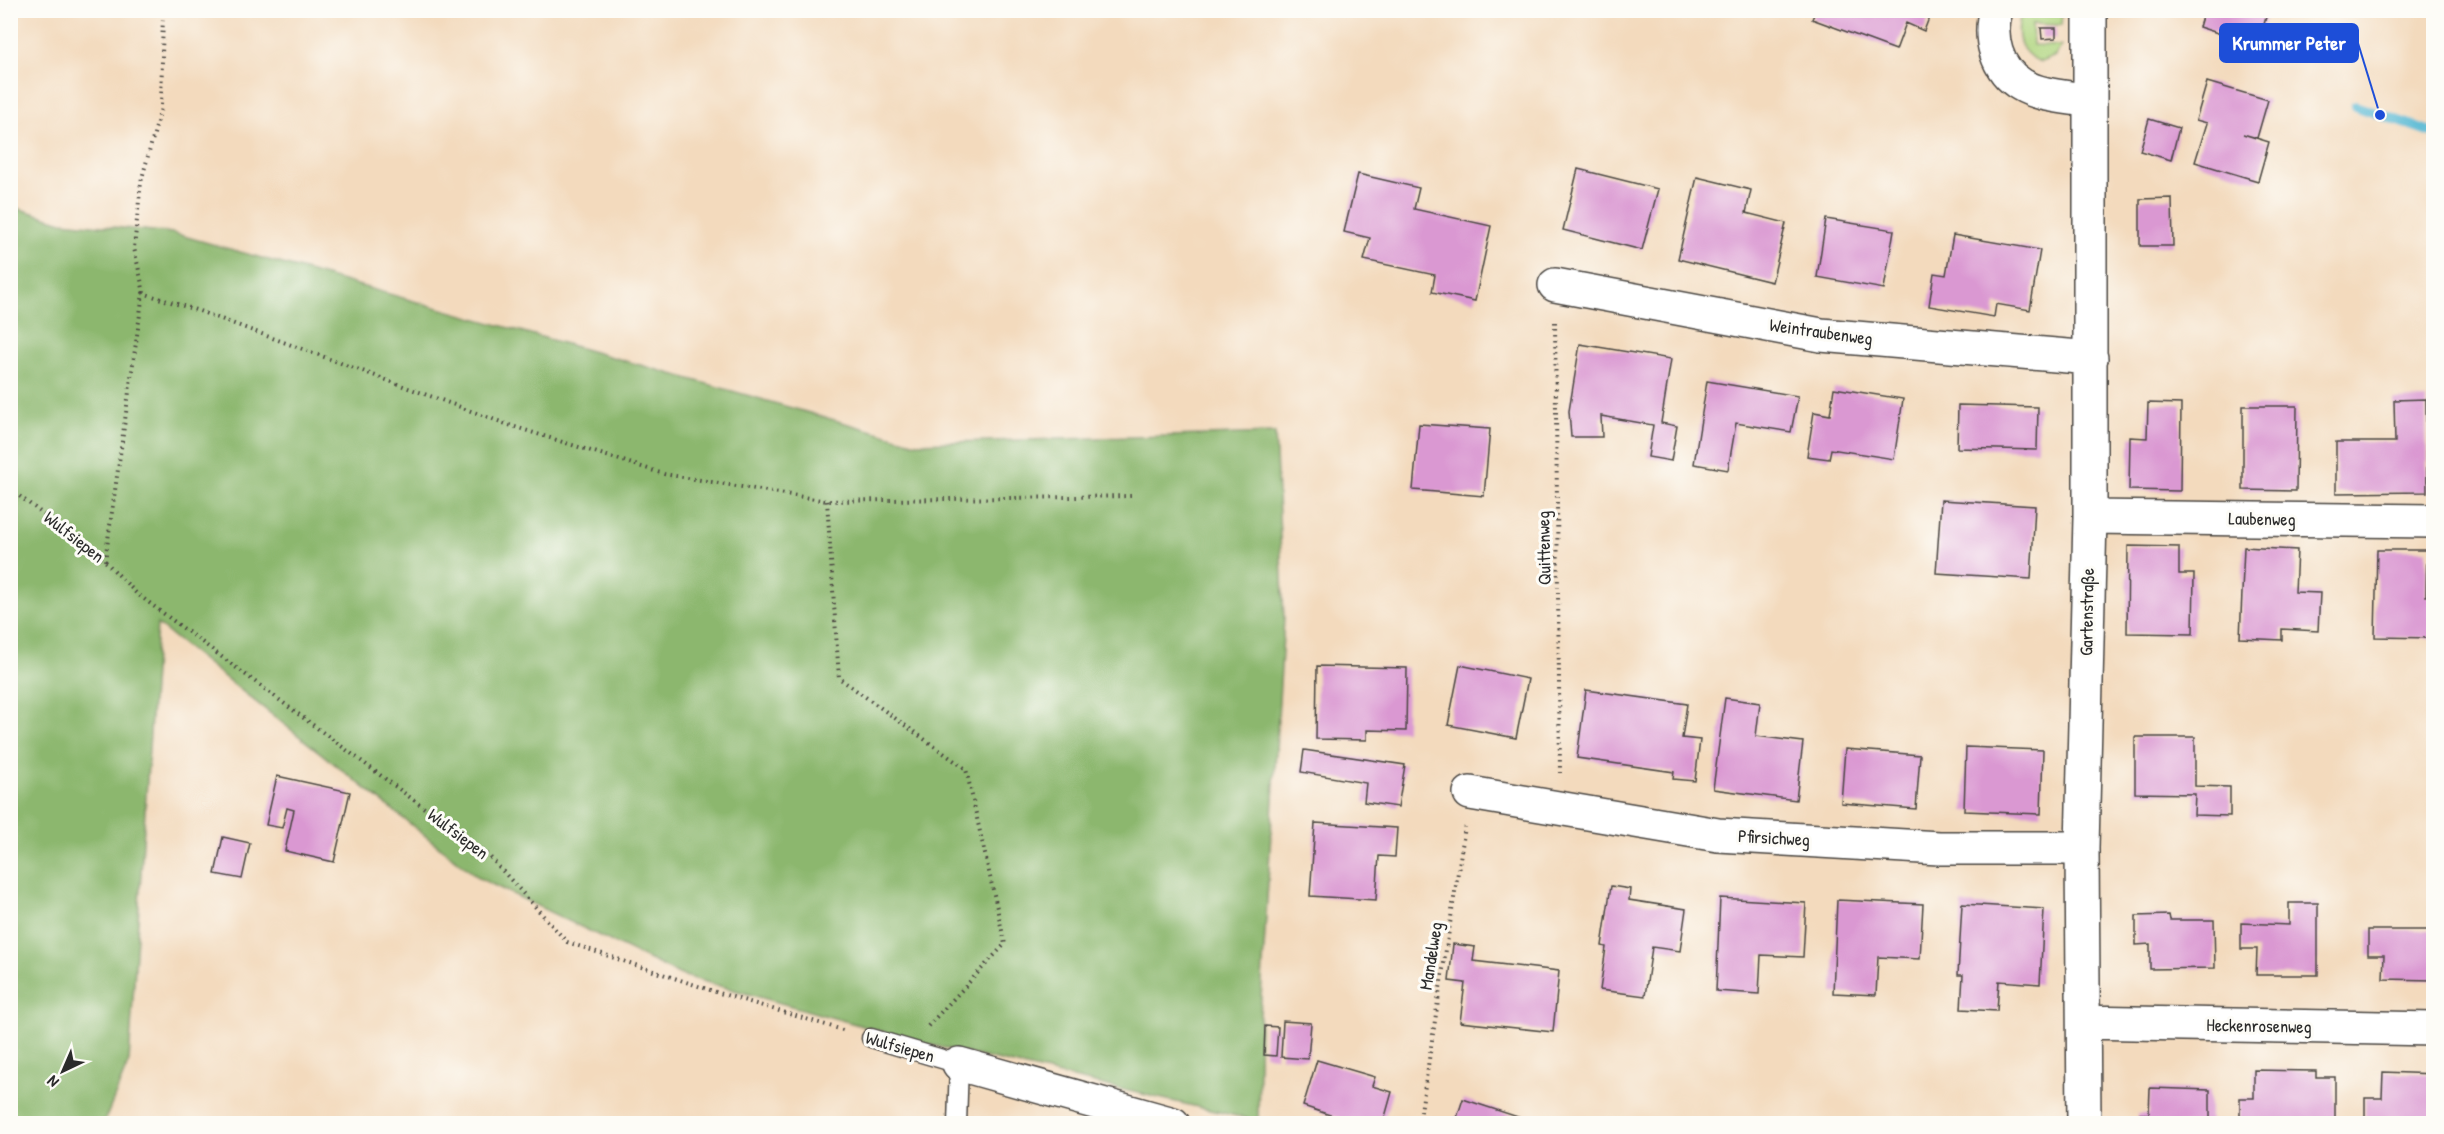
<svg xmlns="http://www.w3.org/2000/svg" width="2444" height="1134" font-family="'Patrick Hand',sans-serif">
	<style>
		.green { fill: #b0d680; stroke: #6e8056; stroke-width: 1.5 }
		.forest { fill: #8cb76e; stroke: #5c714c; stroke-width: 1.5 }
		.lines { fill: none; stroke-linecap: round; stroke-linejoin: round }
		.stream { stroke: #54b8d3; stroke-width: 10 }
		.building { fill: #da98d2 }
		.service-casing { stroke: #494541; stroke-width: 21 }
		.minor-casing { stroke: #494541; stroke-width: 36 }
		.path { stroke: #494541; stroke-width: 4; stroke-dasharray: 1.5 4.5; stroke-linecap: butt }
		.service { stroke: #fff; stroke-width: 18 }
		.minor { stroke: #fff; stroke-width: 33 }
		.labels { text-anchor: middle; stroke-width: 6; stroke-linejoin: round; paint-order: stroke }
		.street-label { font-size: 18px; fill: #2b2b2b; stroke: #fdfcf7 }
		.leader { fill: none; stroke: #1d4ed8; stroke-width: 2 }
		.callout-dot { fill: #1d4ed8; stroke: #fdfcf7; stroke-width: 2 }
		.callout { fill: #1d4ed8; stroke: #1d4ed8; stroke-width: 2 }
		.callout-label { font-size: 20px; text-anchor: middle; font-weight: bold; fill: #fff }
	</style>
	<rect width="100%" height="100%" fill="#fdfcf7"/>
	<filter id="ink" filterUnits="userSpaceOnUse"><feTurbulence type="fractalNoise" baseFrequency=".0167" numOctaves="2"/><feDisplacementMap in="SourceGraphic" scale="12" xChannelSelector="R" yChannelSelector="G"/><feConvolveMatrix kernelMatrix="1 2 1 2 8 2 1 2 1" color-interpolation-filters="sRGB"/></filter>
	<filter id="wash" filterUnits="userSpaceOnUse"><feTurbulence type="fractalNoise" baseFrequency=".008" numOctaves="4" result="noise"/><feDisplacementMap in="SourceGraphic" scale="24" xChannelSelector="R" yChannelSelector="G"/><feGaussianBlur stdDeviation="1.35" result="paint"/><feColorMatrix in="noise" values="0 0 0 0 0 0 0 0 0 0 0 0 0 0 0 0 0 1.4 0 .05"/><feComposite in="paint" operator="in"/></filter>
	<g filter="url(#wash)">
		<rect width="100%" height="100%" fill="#f3dabd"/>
		<path class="green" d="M 2022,11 L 2062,11 L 2061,25 L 2032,24 L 2033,45 L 2061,46 L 2056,56 L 2041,62 C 2017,53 2015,33 2022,11 Z"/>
		<path class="forest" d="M 10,206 L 62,222 L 173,233 L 916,443 L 1275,433 L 1284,618 L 1260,1015 L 1258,1121 L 923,1043 L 681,975 L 479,878 L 157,624 L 129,1061 L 104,1123 L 11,1123 Z"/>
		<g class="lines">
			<path class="stream" d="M 2355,106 L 2434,133"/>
		</g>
		<g id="blocks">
			<path class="building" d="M 1816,10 L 1932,10 L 1924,31 L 1906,23 L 1896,50 L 1812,19 Z
				M 2204,10 L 2268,10 L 2258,46 L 2199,27 Z
				M 2041,28 L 2056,28 L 2056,38 L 2042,39 Z
				M 2207,82 L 2268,100 L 2257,138 L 2243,134 L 2269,142 L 2258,181 L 2195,162 L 2207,123 L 2196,120 Z
				M 2149,119 L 2179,128 L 2171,160 L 2140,151 Z
				M 1578,169 L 1658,189 L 1642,250 L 1563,230 Z
				M 1358,174 L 1419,188 L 1414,209 L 1491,226 L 1475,301 L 1432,292 L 1435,275 L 1364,260 L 1370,238 L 1344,232 Z
				M 1697,177 L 1751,190 L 1746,213 L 1786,223 L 1772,282 L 1678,259 Z
				M 2172,198 L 2173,246 L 2140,246 L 2140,199 Z
				M 1826,219 L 1894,230 L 1884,289 L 1817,277 Z
				M 1953,235 L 2040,250 L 2030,310 L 1996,304 L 1994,317 L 1929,306 L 1934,273 L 1946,275 Z
				M 1580,344 L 1671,359 L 1661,423 L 1677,426 L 1671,461 L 1648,457 L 1653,425 L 1601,416 L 1602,437 L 1571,437 L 1569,411 Z
				M 1707,381 L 1798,396 L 1791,432 L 1736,423 L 1728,470 L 1694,464 Z
				M 1834,388 L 1903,399 L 1894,459 L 1831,449 L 1829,459 L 1807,456 L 1814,412 L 1830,415 Z
				M 2426,399 L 2427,492 L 2336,493 L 2336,442 L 2395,442 L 2394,400 Z
				M 2148,403 L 2181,404 L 2180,491 L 2129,490 L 2130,437 L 2147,438 Z
				M 1958,405 L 2038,407 L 2037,450 L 1957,448 Z
				M 2243,406 L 2297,406 L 2296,491 L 2243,490 Z
				M 1419,424 L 1490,429 L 1484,496 L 1413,490 Z
				M 1941,500 L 2035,506 L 2031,579 L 1936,573 Z
				M 2128,546 L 2179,547 L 2179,574 L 2194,574 L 2193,634 L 2127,633 Z
				M 2244,547 L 2297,550 L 2295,592 L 2320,593 L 2318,631 L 2282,629 L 2282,640 L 2240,638 Z
				M 2377,550 L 2427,550 L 2426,596 L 2434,596 L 2434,638 L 2375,637 Z
				M 1460,665 L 1528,679 L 1516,738 L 1448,725 Z
				M 1317,666 L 1407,668 L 1406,731 L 1367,730 L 1367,740 L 1316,739 Z
				M 1586,690 L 1687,704 L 1682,738 L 1700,740 L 1695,781 L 1673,779 L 1674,772 L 1577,758 Z
				M 1725,698 L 1760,703 L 1756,736 L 1803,742 L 1796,800 L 1713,789 Z
				M 2135,737 L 2195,737 L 2195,786 L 2230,787 L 2230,816 L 2194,815 L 2195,794 L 2135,793 Z
				M 1966,747 L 2043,750 L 2041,814 L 1964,811 Z
				M 1845,749 L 1920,755 L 1916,809 L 1841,803 Z
				M 1304,750 L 1405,765 L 1398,807 L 1364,802 L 1366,783 L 1301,772 Z
				M 277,776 L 350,792 L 334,862 L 285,851 L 294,810 L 287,808 L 282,828 L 266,825 Z
				M 1315,823 L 1397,828 L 1395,857 L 1379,856 L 1376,900 L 1310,896 Z
				M 223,837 L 250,843 L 242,879 L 215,874 Z
				M 1611,886 L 1630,889 L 1629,900 L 1686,909 L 1680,951 L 1652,947 L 1645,996 L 1600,990 L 1606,947 L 1602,946 Z
				M 1720,898 L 1806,903 L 1803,957 L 1761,955 L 1759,994 L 1716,991 Z
				M 1837,900 L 1923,904 L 1920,959 L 1878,957 L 1876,995 L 1833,993 Z
				M 2289,903 L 2318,903 L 2318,975 L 2256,975 L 2257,949 L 2241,949 L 2241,923 L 2289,925 Z
				M 1962,904 L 2044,909 L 2040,984 L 1999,981 L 1997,1011 L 1961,1009 L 1963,975 L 1958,975 Z
				M 2169,915 L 2170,920 L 2214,920 L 2215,968 L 2150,969 L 2150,944 L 2136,945 L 2136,916 Z
				M 2368,930 L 2434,930 L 2434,980 L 2383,979 L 2384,955 L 2368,955 Z
				M 1453,944 L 1475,947 L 1473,961 L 1559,971 L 1553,1032 L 1460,1022 L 1465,983 L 1449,981 Z
				M 1283,1021 L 1311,1023 L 1308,1059 L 1281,1057 Z
				M 1265,1026 L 1278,1027 L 1276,1056 L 1264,1055 Z
				M 1317,1060 L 1375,1077 L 1372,1086 L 1392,1092 L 1383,1124 L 1357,1124 L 1303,1106 Z
				M 2254,1070 L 2316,1071 L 2316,1077 L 2335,1077 L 2335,1122 L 2240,1124 L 2240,1098 L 2254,1098 Z
				M 2383,1072 L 2434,1074 L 2434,1124 L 2365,1124 L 2365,1098 L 2382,1098 Z
				M 2150,1088 L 2210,1090 L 2210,1124 L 2138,1124 L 2138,1114 L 2149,1114 Z
				M 1463,1099 L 1536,1123 L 1536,1124 L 1455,1124 Z"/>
		</g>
	</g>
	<g filter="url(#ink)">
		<use href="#blocks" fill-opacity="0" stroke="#494541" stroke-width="1.5"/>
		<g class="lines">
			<defs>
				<path id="service" d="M 871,1038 L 959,1064 L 957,1124"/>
				<path id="minor" d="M 1996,10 C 1988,37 1996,70 2022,85 C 2040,96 2069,97 2090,101
					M 1555,285 L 1821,335 L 2091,358
					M 2090,517 L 2434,521
					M 1470,793 L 1718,835 L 1939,848 L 2082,848
					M 2084,1022 L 2434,1029
					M 959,1064 L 1173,1124
					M 2084,1124 L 2082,848 L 2090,517 L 2090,10"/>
			</defs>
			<use href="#service" class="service-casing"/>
			<use href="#minor" class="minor-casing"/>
			<path class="path" d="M 144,293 L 134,248 L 141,182 L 161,108 L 163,10
				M 1555,322 L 1560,773
				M 10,489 L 105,561 L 136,593 L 490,857 L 567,942 L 716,992 L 846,1031
				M 827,501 L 839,678 L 966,769 L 1005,944 L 927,1027
				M 105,561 L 143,293 L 199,311 L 509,425 L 664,474 L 827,501 L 1132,496
				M 1419,1124 L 1465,827"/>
			<use href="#service" class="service"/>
			<use href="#minor" class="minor"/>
		</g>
	</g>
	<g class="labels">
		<g class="street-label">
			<text transform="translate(1821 332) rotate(8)" y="6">Weintraubenweg</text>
			<text transform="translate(2262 519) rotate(1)" y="6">Laubenweg</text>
			<text transform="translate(74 537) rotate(38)" y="6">Wulfsiepen</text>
			<text transform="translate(1544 548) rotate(-91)" y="6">Quittenweg</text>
			<text transform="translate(2087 612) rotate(-89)" y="6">Gartenstraße</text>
			<text transform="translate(458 834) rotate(37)" y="6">Wulfsiepen</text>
			<text transform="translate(1774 838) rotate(3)" y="6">Pfirsichweg</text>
			<text transform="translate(1431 956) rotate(-81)" y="6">Mandelweg</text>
			<text transform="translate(2259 1026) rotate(1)" y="6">Heckenrosenweg</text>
			<text transform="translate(900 1047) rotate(16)" y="6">Wulfsiepen</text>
		</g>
	</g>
	<path class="leader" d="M2380 115L2358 43"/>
	<circle class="callout-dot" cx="2380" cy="115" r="6"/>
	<rect class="callout" x="2220" y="24" width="138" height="38" rx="6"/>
	<g class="callout-label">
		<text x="2289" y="50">Krummer Peter</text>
	</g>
	<rect width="2444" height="1134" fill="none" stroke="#fdfcf7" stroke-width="36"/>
	<g transform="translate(63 1071) rotate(224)" stroke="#fdfcf7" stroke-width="4.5" paint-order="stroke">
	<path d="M0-4.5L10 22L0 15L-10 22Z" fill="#2b2b2b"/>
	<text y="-9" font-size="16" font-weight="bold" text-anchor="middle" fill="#2b2b2b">N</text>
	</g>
</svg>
